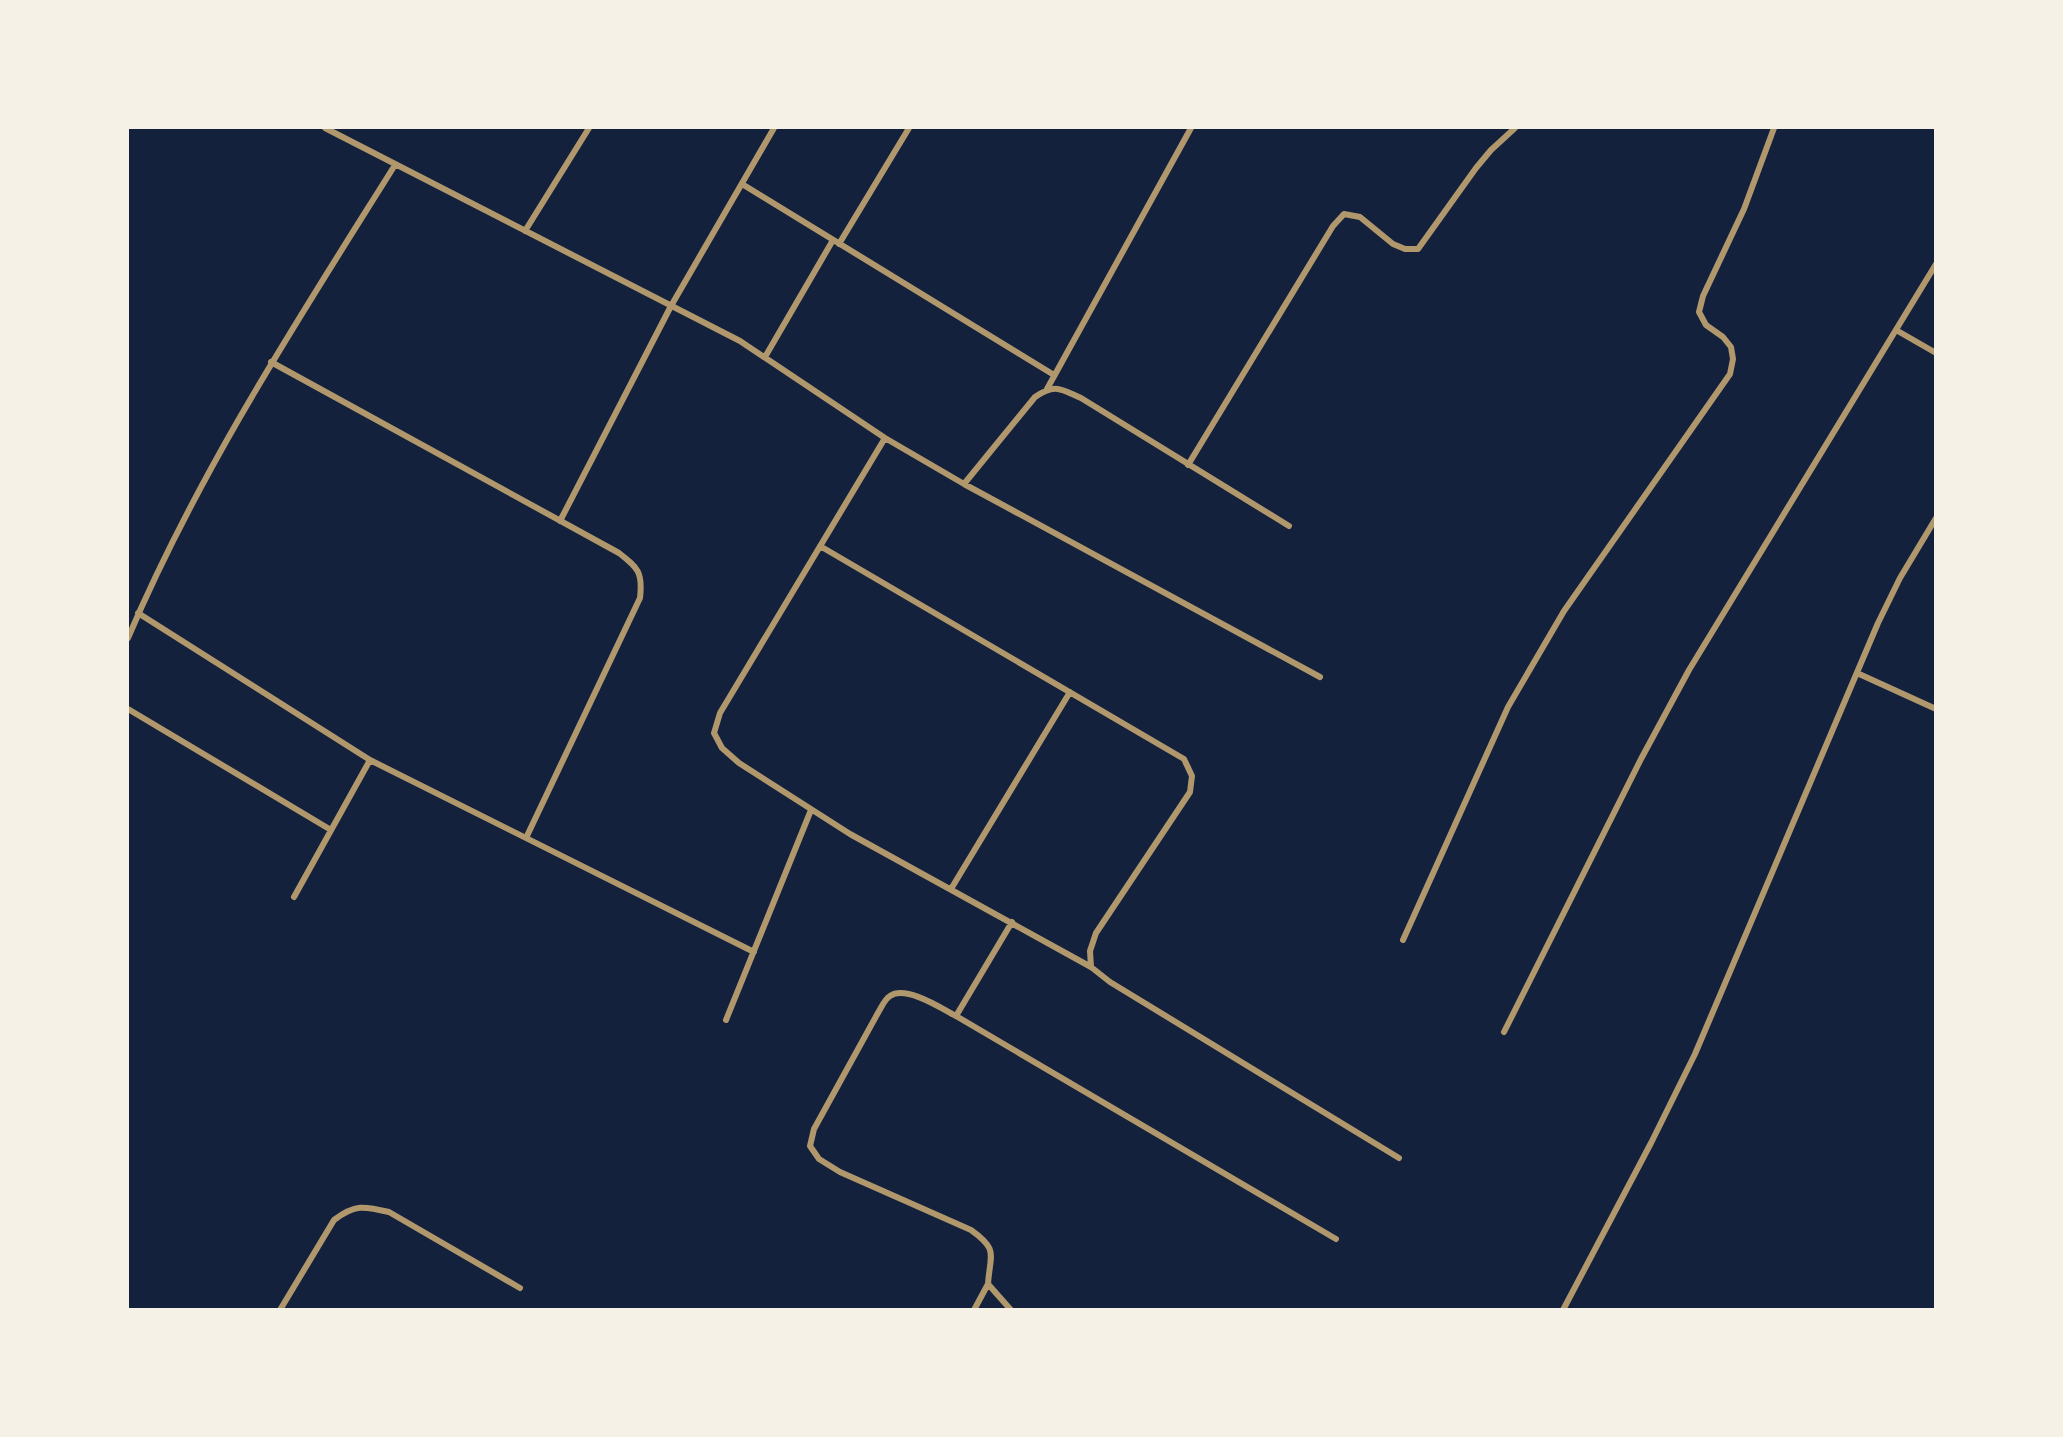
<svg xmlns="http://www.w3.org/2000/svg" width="2063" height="1437" font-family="'Source Sans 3',sans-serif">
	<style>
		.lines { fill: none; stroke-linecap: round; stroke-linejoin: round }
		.minor { stroke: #b1986c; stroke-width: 6 }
	</style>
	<rect width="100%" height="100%" fill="#14213d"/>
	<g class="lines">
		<path class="minor" d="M 325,128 L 740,341 L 885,438 L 964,484 L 1320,677
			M 742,184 L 1054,375
			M 525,231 L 589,128
			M 839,244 L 909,128
			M 1896,330 L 1936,353
			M 765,357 L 833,240
			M 271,362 L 619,553 C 638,568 643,572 640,598 L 526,838
			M 1047,389 L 1191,128
			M 885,438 L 720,713 L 714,733 L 722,748 L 739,763 L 850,834 L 1091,967
			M 1188,465 L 1333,226 L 1344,214 L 1360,217 L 1393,244 L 1405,249 L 1418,249 L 1476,168 L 1491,150 L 1515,128
			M 964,484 L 1035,397 C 1055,383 1061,389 1081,398 L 1289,526
			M 560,521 L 671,306 L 774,128
			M 820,546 L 1184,759 L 1192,776 L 1190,792 L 1096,933 L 1090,951 L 1091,967 L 1110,982 L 1399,1158
			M 138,613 L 370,760 L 754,952
			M 128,638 C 199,471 299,318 395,165
			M 1857,673 L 1936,709
			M 128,709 L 331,830
			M 951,889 L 1070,692
			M 294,897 L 370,760
			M 1403,940 L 1508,707 L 1564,611 L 1730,374 L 1733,359 L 1731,347 L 1723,337 L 1706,325 L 1699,312 L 1703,296 L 1744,209 L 1774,128
			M 956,1016 L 1012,922
			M 726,1020 L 811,810
			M 1504,1032 L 1641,759 L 1689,670 L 1936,264
			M 280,1310 L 334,1220 C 355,1204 364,1206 389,1212 L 520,1288
			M 974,1310 L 988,1284
			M 1011,1310 L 988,1284 C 990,1254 999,1250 971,1230 L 840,1172 L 819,1159 L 810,1146 L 814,1129 L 879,1011 C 882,1006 885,999 890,996 C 906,985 941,1008 956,1016 L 1336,1239
			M 1563,1310 L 1651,1143 L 1695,1054 L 1878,623 L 1900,578 L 1936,518"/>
	</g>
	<rect width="2063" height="1437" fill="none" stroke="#f6f1e7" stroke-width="258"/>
</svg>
